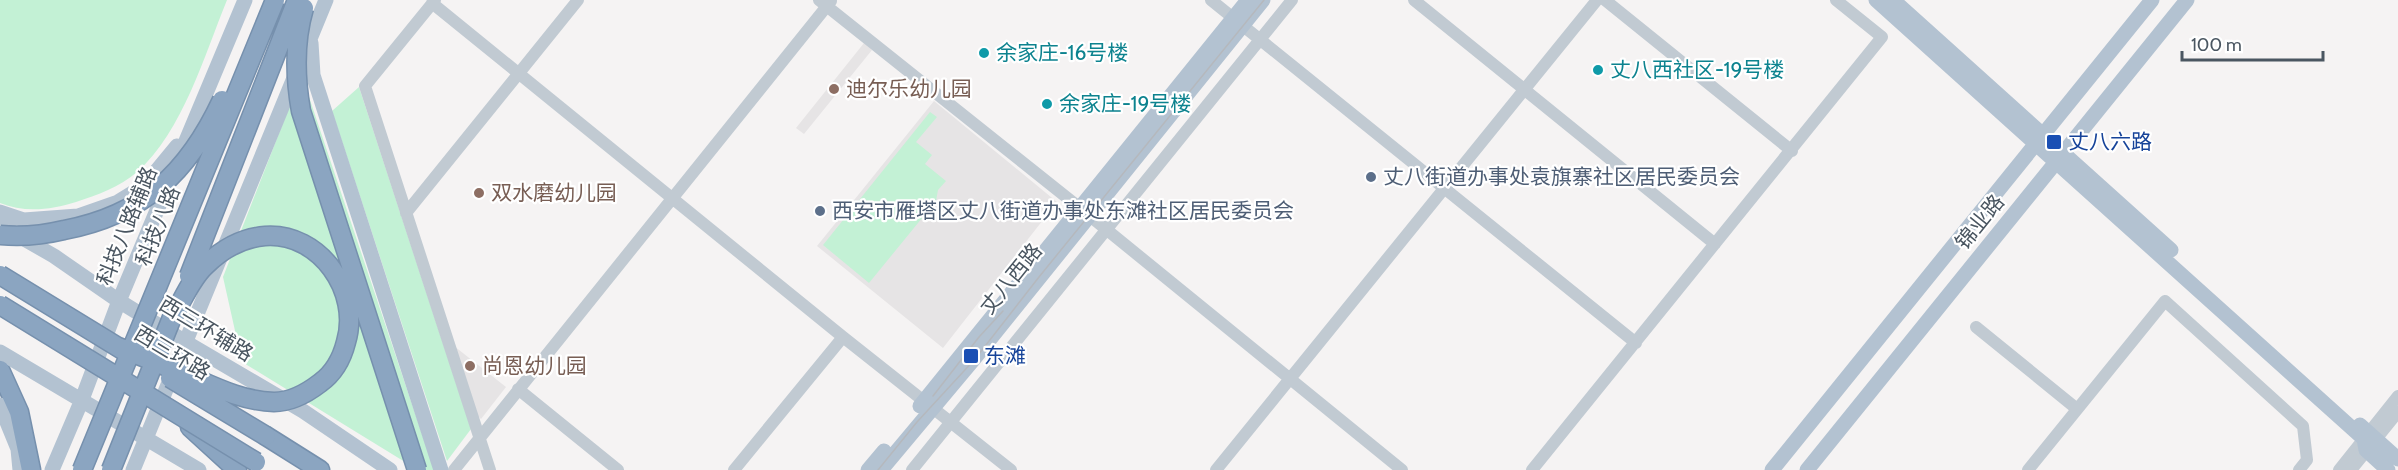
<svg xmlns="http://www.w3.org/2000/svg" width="2398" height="470" font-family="Cabin,'Noto Sans SC',sans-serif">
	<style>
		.education { fill: #e6e4e5 }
		.green { fill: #c3f1d5 }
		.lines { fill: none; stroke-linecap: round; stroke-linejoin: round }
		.highway-casing { stroke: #7690ad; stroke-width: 21 }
		.minor { stroke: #c1cad2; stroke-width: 12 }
		.major { stroke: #b3c2d1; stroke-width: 15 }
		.highway { stroke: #8ba5c1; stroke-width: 18 }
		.tram { stroke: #b5b8bd; stroke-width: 1.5 }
		.highway-bridge-casing { stroke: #7690ad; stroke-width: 21; stroke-linecap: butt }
		.highway-bridge { stroke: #8ba5c1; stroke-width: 18 }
		.culture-dot { fill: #0f9aa8; stroke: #fff; stroke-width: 2 }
		.education-dot { fill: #8d6e63; stroke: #fff; stroke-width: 2 }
		.transit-dot { fill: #1a4fb4; stroke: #fff; stroke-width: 2 }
		.service-dot { fill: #5c6f8a; stroke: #fff; stroke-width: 2 }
		.labels { text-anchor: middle; stroke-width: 4.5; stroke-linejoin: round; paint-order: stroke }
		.culture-label { font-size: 21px; fill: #0d838f; stroke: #fff; text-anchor: start }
		.education-label { font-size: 21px; fill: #785e54; stroke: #fff; text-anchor: start }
		.transit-label { font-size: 21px; fill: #164399; stroke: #fff; text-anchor: start }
		.service-label { font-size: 21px; fill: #4e5e75; stroke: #fff; text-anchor: start }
		.street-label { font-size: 21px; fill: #4a5661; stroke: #fff }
	</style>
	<rect width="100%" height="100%" fill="#f5f3f3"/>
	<path class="education" d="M 864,43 L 872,50 L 804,134 L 796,128 Z
		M 934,101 L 1057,202 L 943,348 L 817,246 Z
		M 454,346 L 506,387 L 481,419 L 473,411 Z"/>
	<path class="green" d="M 0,0 L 227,0 C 204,56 183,131 137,172 C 120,187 97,195 76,202 C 51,210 24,213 0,203 Z
		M 305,85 L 434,470 L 418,470 L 242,362 L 223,277 L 290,105 Z
		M 359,87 L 471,429 L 447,461 L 332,111 Z
		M 930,112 L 937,117 L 916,142 L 932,155 L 925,164 L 946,181 L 938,190 L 936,201 L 869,283 L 823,245 Z"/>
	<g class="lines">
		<defs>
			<path id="highway" d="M 0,370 L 19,412 L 31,470
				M 190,427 L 237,470
				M 266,436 L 320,470"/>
		</defs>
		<use href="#highway" class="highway-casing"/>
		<path class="minor" d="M 435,0 L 365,86 L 490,470
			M 819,0 L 1080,208 L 1402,470
			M 1211,0 L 1636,343
			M 1414,0 L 1715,244
			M 1605,0 L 1792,151
			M 432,3 L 843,337 L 1011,470
			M 406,213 L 578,0
			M 1976,327 L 2077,409
			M 518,389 L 618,470
			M 454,470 L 831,1
			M 734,470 L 843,337
			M 912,470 L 1292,0
			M 1216,470 L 1597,0
			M 1532,470 L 1882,37 L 1836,0
			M 2028,470 L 2165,301 L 2303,426 L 2307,460 L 2299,470
			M 2339,470 L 2398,396
			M 2351,470 L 2398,412"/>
		<path class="major" d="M 1876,0 L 2364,439 L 2366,450 L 2388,470
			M 1893,0 L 2171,250
			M 311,43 L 313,75 L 441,470
			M 0,212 L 24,220 L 78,216 L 118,202 L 144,186 L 177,146
			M 0,225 L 54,256 L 119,301 L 187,343 L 303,411 L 390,470
			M 0,352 L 199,470
			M 0,405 L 18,449 L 20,470
			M 920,406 L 1248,0
			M 2360,425 L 2398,459
			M 52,470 L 81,402 L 119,301 L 245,0
			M 133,470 L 326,0
			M 868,470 L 884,451
			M 881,470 L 974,359 L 1263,0
			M 1772,470 L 2152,0
			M 1807,470 L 2187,0"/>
		<use href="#highway" class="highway"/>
		<path class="tram" d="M 933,396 L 979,337 L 1003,311
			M 878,470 L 917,422 L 975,359 L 1039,277 L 1264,0"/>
		<defs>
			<path id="highway-bridge" d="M 304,8 C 294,42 295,77 301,111 L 417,470
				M 0,235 C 21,237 43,235 64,230 C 143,215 188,173 222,100
				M 0,275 L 126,352
				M 189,276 L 297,0
				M 0,305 L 256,462
				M 116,346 C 141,356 167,367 192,377 C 219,389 244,401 274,402 C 291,402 307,393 320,383 C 334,373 342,358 346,342 C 361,292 320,232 265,236 C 242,238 221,250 205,266 C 191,279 183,300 173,316
				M 170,378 L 266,436
				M 82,470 L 275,0
				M 111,470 L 177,305"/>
		</defs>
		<use href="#highway-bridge" class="highway-bridge-casing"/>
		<use href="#highway-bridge" class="highway-bridge"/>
	</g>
	<g class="culture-dot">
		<circle cx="984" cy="53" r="6"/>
		<circle cx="1598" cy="70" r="6"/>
		<circle cx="1047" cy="104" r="6"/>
	</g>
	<g class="education-dot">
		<circle cx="834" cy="89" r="6"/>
		<circle cx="479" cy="193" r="6"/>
		<circle cx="470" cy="366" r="6"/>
	</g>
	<g class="transit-dot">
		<rect x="2046" y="134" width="16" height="16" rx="3"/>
		<rect x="963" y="348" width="16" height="16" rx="3"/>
	</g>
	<g class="service-dot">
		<circle cx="1371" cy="177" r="6"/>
		<circle cx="820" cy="211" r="6"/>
	</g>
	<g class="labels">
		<g class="culture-label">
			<text x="996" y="60">余家庄-16号楼</text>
			<text x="1610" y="77">丈八西社区-19号楼</text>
			<text x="1059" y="111">余家庄-19号楼</text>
		</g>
		<g class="education-label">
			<text x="846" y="96">迪尔乐幼儿园</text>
			<text x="491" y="200">双水磨幼儿园</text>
			<text x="482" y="373">尚恩幼儿园</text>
		</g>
		<g class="transit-label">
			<text x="2068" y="149">丈八六路</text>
			<text x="984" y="363">东滩</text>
		</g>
		<g class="service-label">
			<text x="1383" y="184">丈八街道办事处袁旗寨社区居民委员会</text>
			<text x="832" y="218">西安市雁塔区丈八街道办事处东滩社区居民委员会</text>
		</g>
		<g class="street-label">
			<text transform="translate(1980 222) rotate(-51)" y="7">锦业路</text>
			<text transform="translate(127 226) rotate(-68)" y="7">科技八路辅路</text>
			<text transform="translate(158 226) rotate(-68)" y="7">科技八路</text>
			<text transform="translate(1011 279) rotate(-51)" y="7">丈八西路</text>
			<text transform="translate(206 329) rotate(31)" y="7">西三环辅路</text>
			<text transform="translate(172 353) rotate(31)" y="7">西三环路</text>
		</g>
	</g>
	<path d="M2182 51v9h141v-9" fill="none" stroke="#4a5661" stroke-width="3"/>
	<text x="2191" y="51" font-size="18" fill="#4a5661" stroke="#ffffff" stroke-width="4.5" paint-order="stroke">100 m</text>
</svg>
